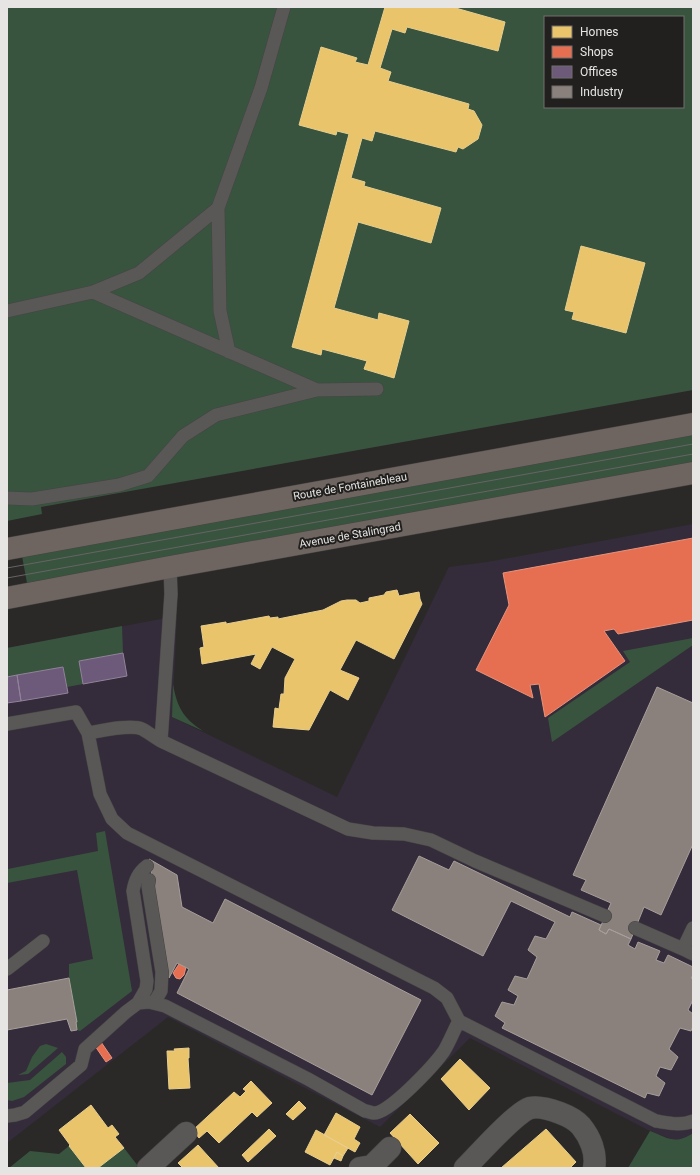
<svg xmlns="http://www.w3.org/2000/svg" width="700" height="1175" font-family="Roboto,sans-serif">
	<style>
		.commercial { fill: #342c3a }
		.green { fill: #39543e; fill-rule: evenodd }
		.homes { fill: #e9c46a; stroke: #e8ce8e }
		.shops { fill: #e76f51; stroke: #e7927d }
		.offices { fill: #6d597a; stroke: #91839a }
		.industry { fill: #8a817c; stroke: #a69f9b }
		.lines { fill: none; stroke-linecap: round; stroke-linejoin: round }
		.service-casing { stroke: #454443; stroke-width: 14 }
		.minor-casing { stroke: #454443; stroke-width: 23 }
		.primary-casing { stroke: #454443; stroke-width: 23 }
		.service { stroke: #595857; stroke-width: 13 }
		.minor { stroke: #595857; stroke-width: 22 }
		.primary { stroke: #6e6560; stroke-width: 22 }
		.tram { stroke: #666464; stroke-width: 1 }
		.labels { text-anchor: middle; stroke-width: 4; stroke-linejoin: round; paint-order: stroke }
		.street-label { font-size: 11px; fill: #e6e5e3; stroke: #21201e }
	</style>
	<rect width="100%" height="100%" fill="#2a2928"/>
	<path class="commercial" d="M 693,524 L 693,1133 L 684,1139 L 673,1140 L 650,1131 L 470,1038 L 380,1127 L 168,1017 L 7,1143 L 7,648 L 177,616 L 172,717 L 337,797 L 449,567 L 487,562 Z"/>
	<path class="green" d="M 7,7 L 693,7 L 693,390 L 41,507 L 42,514 L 7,521 ZM 545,17 L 683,17 L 683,107 L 545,107 Z
		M 693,435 L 693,463 L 27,583 L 22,556 Z
		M 122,626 L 123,653 L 79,661 L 83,684 L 67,687 L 63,667 L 7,677 L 7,648 Z
		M 693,638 L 693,645 L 552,742 L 548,718 L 630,662 L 623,651 Z
		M 173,684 C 177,707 183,718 203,731 L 172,717 Z
		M 105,831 L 132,991 L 80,1031 L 77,1030 L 76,1022 L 77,1022 L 69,978 L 69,964 L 93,959 L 77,870 L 7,883 L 7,865 L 8,869 L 98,851 L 96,833 Z
		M 46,1044 L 58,1048 L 28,1074 L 18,1075 L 26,1071 L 32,1057 L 40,1046 Z
		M 62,1052 L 66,1057 L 66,1064 L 24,1097 L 12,1101 L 7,1100 L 7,1083 L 30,1080 Z
		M 650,1131 C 668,1138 675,1145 693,1133 L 693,1168 L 628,1168 Z
		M 69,1146 L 86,1168 L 9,1168 L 30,1151 L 59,1154 Z
		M 124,1148 L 138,1166 L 135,1168 L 98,1168 Z"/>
	<path class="homes" d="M 385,7 L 452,7 L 505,22 L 498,51 L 407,27 L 405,33 L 392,29 L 380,68 L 391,72 L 388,81 L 469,104 L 468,109 L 474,111 L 482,125 L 478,139 L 463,149 L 458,147 L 456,152 L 375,131 L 372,141 L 362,138 L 351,178 L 365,182 L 364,186 L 441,208 L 431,243 L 358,222 L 334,308 L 378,320 L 379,313 L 409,321 L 394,378 L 364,369 L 367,361 L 322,349 L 321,355 L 292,347 L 349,134 L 337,131 L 336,135 L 299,125 L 321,47 L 357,58 L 355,62 L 368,65 Z
		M 581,246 L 645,263 L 626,333 L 572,319 L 574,312 L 565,310 Z
		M 397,590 L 399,596 L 419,592 L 420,599 L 422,604 L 394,659 L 356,640 L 340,670 L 359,678 L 348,700 L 330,690 L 309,730 L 273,727 L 275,708 L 279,709 L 281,694 L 284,694 L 285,678 L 295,659 L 272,647 L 260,669 L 251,664 L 256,654 L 202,664 L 200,648 L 204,647 L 201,626 L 226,622 L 226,624 L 269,616 L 270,618 L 278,617 L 278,619 L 323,610 L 341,601 L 347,600 L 356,600 L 360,603 L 369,601 L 369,598 L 384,595 L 386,592 Z
		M 189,1048 L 189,1058 L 188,1058 L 190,1088 L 169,1089 L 167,1051 L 175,1051 L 174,1049 Z
		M 460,1059 L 490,1088 L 469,1110 L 441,1079 Z
		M 251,1081 L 272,1103 L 257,1117 L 252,1112 L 219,1143 L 207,1131 L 199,1138 L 193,1130 L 234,1092 L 240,1097 L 246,1091 L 243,1089 Z
		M 299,1101 L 306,1108 L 293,1120 L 286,1114 Z
		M 91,1105 L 108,1128 L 112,1125 L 119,1134 L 115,1137 L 124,1148 L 98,1168 L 86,1168 L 69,1146 L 70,1145 L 59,1130 Z
		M 336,1113 L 360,1127 L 354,1139 L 360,1143 L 355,1152 L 324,1135 Z
		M 410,1114 L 439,1143 L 418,1164 L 390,1133 Z
		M 269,1129 L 276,1136 L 248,1162 L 242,1155 Z
		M 546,1129 L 576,1162 L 570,1168 L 501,1168 Z
		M 316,1130 L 348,1148 L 343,1156 L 337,1152 L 330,1165 L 305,1152 Z
		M 198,1145 L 219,1168 L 183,1168 L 178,1163 Z
		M 337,1152 L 343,1156 L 341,1161 L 334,1158 Z"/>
	<path class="shops" d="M 693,538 L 693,620 L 618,634 L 614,629 L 604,631 L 625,661 L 545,717 L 539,684 L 530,685 L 533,698 L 476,670 L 509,605 L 503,573 Z
		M 179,964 L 186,967 L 184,975 L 180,979 L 176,978 L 173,973 Z
		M 101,1042 L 112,1058 L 106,1062 L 95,1046 Z"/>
	<path class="offices" d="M 123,653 L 127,676 L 83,684 L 79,661 Z
		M 63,667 L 68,693 L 21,701 L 17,675 Z
		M 17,675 L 21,701 L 7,703 L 7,677 Z"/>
	<path class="industry" d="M 657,687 L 693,703 L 693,844 L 661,915 L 644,907 L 631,939 L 609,929 L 606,934 L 599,930 L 611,903 L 581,890 L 586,880 L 573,875 Z
		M 419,856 L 449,870 L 454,861 L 570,917 L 572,912 L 601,925 L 599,930 L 606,934 L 609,929 L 631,939 L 628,945 L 635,949 L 638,942 L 660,951 L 656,960 L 664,963 L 668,955 L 693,967 L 693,975 L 691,978 L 693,979 L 693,1000 L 688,1010 L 693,1014 L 693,1026 L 691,1031 L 680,1028 L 669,1049 L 678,1057 L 671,1070 L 660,1067 L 656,1076 L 665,1083 L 659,1096 L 647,1093 L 645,1098 L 502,1028 L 505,1023 L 495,1016 L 502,1002 L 514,1005 L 518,996 L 508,990 L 515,976 L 527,979 L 537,957 L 528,950 L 535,936 L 546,939 L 555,922 L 511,901 L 483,956 L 392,910 Z
		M 149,859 L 177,875 L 182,907 L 213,923 L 225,899 L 421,1000 L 372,1095 L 177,993 L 189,969 L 177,963 L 169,978 Z
		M 69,978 L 77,1022 L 76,1022 L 77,1030 L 71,1031 L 67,1019 L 7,1030 L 7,990 Z"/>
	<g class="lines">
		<defs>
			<path id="service" d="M 218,208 L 220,311 L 229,352
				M 93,292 L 317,390 L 377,389
				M 7,311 L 93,292 L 139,273 L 218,208 L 261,88 L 284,7
				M 7,498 L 32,499 L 119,485 L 148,476 L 183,436 L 216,415 L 317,390
				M 170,567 L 171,594 L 161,741 L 348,829 L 373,833 L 404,834 L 431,840 L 475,861 L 605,916
				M 7,724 L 76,712 L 88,733 C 100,731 131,724 142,729 C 148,732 154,737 161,741
				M 88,733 L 100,794 L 112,819 L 127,833 L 434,988 L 447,998 L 459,1021 L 656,1121 C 669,1123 681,1126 693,1121
				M 149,880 L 148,886 L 162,972 L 161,991 L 154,1003
				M 635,928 L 683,949
				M 693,928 L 683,949 L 693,954
				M 7,969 L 43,941
				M 138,1003 L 146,989 L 147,981 L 133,891 C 135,880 138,873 147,866
				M 7,1116 L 15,1115 L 25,1112 L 81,1065 L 85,1049 L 126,1012 L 138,1003 L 149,1002 L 165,1006 L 308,1079 L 365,1111 C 368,1111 371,1113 374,1113 C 389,1114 435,1064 444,1051 C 450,1041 454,1030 459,1021"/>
			<path id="minor" d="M 148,1168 L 186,1133
				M 360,1168 L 372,1166 L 390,1148
				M 465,1168 C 478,1155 515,1113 530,1108 C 538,1106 552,1110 560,1113 C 568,1116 575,1119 581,1126 C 590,1137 597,1153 594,1168"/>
			<path id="primary" d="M 7,549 L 693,424
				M 7,598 L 170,567 L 693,473"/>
		</defs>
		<use href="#service" class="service-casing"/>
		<use href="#minor" class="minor-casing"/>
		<use href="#primary" class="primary-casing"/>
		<use href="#service" class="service"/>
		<use href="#minor" class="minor"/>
		<use href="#primary" class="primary"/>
		<path class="tram" d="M 7,568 L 693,444
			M 7,578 L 693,454"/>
	</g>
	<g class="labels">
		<g class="street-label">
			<text transform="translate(350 486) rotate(-10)" y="4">Route de Fontainebleau</text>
			<text transform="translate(350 535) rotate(-10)" y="4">Avenue de Stalingrad</text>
		</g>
	</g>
	<rect width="700" height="1175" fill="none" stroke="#e6e5e3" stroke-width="16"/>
	<rect x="544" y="16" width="140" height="92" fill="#21201e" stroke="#706f6d"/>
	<rect x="552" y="26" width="20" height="12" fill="#e9c46a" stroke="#706f6d"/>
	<text x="580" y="36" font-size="12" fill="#e6e5e3">Homes</text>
	<rect x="552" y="46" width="20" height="12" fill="#e76f51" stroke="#706f6d"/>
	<text x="580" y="56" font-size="12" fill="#e6e5e3">Shops</text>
	<rect x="552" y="66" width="20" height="12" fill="#6d597a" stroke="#706f6d"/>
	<text x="580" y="76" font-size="12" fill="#e6e5e3">Offices</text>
	<rect x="552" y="86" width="20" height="12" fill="#8a817c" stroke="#706f6d"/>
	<text x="580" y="96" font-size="12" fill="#e6e5e3">Industry</text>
</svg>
